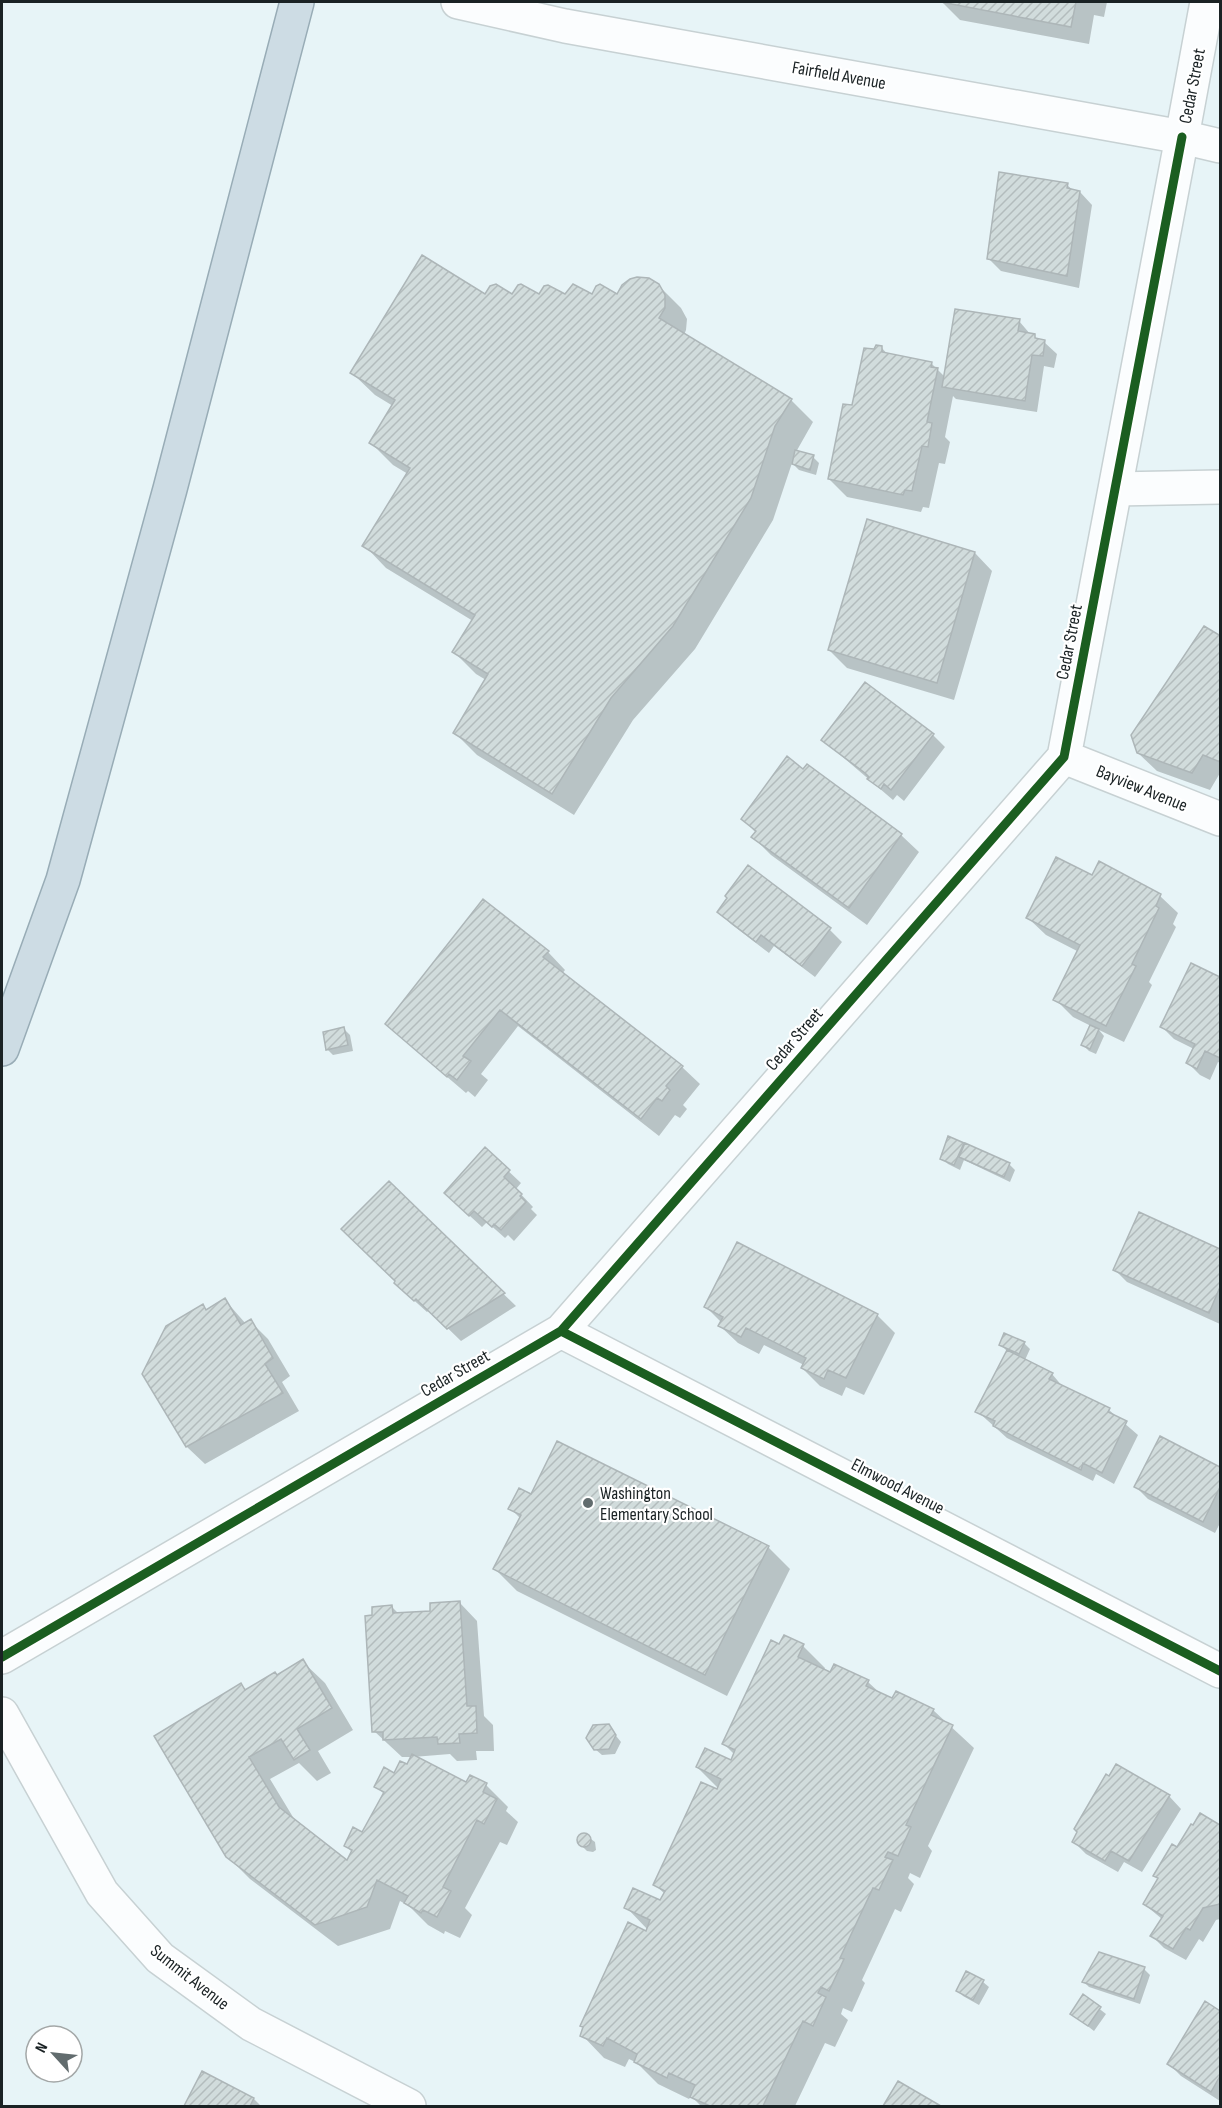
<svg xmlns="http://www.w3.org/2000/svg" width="1222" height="2108" font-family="'Sofia Sans Condensed',sans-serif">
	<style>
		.shadow { fill: #0003 }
		.building { fill: url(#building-hatch); stroke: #adb6b8; stroke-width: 1.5 }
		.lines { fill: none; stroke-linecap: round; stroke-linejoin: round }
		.minor-casing { stroke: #c7d1d3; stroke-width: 36 }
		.secondary-casing { stroke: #c7d1d3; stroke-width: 36 }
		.motorway-casing { stroke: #98acb6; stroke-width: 36 }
		.minor { stroke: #fbfdfe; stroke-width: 33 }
		.secondary { stroke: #fbfdfe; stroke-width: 33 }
		.motorway { stroke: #cddce4; stroke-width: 33 }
		.cycleway-casing { stroke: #fff; stroke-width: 13 }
		.cycleway { stroke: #1b5e20; stroke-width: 9 }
		.poi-dot { fill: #626c6e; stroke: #fff; stroke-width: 2 }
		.labels { text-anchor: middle; stroke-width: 4.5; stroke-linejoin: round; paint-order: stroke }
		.street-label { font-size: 18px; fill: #1a2224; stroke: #fff }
		.poi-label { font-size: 18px; fill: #1a2224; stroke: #fff; text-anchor: start }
	</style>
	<defs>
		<pattern id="building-hatch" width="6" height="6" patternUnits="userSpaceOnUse" patternTransform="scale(1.5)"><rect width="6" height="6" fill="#d1dcdc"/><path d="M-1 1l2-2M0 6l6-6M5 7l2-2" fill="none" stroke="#b3bcbd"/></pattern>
	</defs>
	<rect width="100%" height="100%" fill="#e7f4f7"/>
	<path class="shadow" d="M 942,2 L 1107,2 L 1104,17 L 1094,15 L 1089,44 L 960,20 Z
		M 1067,185 L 1074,191 L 1080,192 L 1092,205 L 1079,288 L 1001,271 L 989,259 Z
		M 658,285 L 681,308 L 687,319 L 686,330 L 684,335 L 791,400 L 813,422 L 796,452 L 813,457 L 819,463 L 816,475 L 799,470 L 792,463 L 773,520 L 695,649 L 633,720 L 574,815 L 477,755 L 455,733 L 486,680 L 476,674 L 454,652 L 473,621 L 386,568 L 364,545 L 408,474 L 393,465 L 371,443 L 393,406 L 375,395 L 352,373 L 486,296 L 618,296 Z
		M 1019,321 L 1031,335 L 1044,342 L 1057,354 L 1054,368 L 1044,366 L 1037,412 L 956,399 L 953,396 L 945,437 L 950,442 L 945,464 L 939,463 L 929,508 L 923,507 L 921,512 L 847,497 L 829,479 L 854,407 L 876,351 L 882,348 L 888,355 L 931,363 L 945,377 Z
		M 975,553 L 992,571 L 954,700 L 847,668 L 829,650 Z
		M 1220,636 L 1220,773 L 1210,790 L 1157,771 L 1138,753 Z
		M 933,735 L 945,747 L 904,801 L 897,795 L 893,800 L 823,740 Z
		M 743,819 L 901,835 L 919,852 L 867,925 L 771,855 L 753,837 L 756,833 Z
		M 1093,877 L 1160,896 L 1178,913 L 1173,924 L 1176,927 L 1149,982 L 1152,985 L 1124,1042 L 1099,1030 L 1104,1036 L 1096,1054 L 1089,1051 L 1083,1045 L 1091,1026 L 1073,1017 L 1055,999 L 1079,952 L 1046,935 L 1028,918 Z
		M 719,912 L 830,930 L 842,942 L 815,977 L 774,946 L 769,953 L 731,924 Z
		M 548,952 L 565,970 L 562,974 L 682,1067 L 700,1084 L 683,1105 L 687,1109 L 680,1118 L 675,1115 L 659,1136 L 518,1026 L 481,1074 L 488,1080 L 475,1097 L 468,1091 L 466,1093 L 405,1041 Z
		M 1191,965 L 1220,979 L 1220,1063 L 1218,1062 L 1210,1080 L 1200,1075 L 1188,1063 L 1194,1049 L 1174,1039 L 1162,1027 Z
		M 344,1029 L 350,1035 L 353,1051 L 333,1055 L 327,1049 Z
		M 963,1144 L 1009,1164 L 1015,1170 L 1010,1182 L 964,1160 L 960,1170 L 948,1164 L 942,1158 Z
		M 485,1149 L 521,1183 L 516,1189 L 533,1207 L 531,1209 L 537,1215 L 514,1241 L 508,1235 L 505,1238 L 487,1222 L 482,1227 L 458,1205 Z
		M 389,1183 L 516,1306 L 461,1341 L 429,1310 L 427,1312 L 408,1295 Z
		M 1140,1214 L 1220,1250 L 1220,1324 L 1127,1282 L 1115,1270 Z
		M 738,1244 L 877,1315 L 895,1333 L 864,1395 L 846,1387 L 842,1396 L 820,1386 L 802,1368 L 804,1365 L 764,1345 L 759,1354 L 738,1343 L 720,1326 L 722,1323 L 706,1307 Z
		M 225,1300 L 246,1324 L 250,1321 L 268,1339 L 290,1376 L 282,1382 L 299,1411 L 205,1464 L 187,1447 L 144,1374 L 202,1306 L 207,1311 Z
		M 1024,1343 L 1030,1349 L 1025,1360 L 1052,1374 L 1063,1387 L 1109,1410 L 1138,1435 L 1114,1484 L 1096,1474 L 1093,1481 L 1007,1438 L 977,1411 L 1008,1352 L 1001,1345 Z
		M 1161,1438 L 1220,1468 L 1220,1523 L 1215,1533 L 1148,1499 L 1136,1487 Z
		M 531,1496 L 768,1547 L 790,1569 L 727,1696 L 517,1591 L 495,1569 L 521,1519 L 510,1508 Z
		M 460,1603 L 477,1621 L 484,1716 L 493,1725 L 494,1751 L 476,1751 L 477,1760 L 457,1761 L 450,1754 L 413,1757 L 467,1784 L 486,1785 L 508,1807 L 506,1811 L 518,1822 L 507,1845 L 500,1842 L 465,1908 L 472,1915 L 460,1938 L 445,1931 L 444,1934 L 428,1925 L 409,1906 L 400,1901 L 390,1929 L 338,1946 L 250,1879 L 227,1856 L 241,1685 L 247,1690 L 277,1676 L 302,1661 L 325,1683 L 353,1730 L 318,1751 L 331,1773 L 317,1781 L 299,1763 L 270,1779 L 296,1822 L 347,1862 L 352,1852 L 346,1846 L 362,1835 L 384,1794 L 376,1786 L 407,1766 L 412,1757 L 402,1757 L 374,1731 L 374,1617 L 392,1607 L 399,1614 L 432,1613 Z
		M 779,1646 L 803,1646 L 825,1668 L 824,1671 L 868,1682 L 881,1694 L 893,1700 L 933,1710 L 974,1748 L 928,1846 L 932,1851 L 920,1878 L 910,1873 L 908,1878 L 914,1884 L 901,1912 L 895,1909 L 862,1980 L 865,1983 L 852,2012 L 843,2008 L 841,2014 L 848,2020 L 835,2047 L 825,2043 L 795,2106 L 701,2106 L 691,2096 L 689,2099 L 658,2084 L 637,2063 L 629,2059 L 625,2067 L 604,2058 L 582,2035 L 648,1930 L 626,1907 L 661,1902 L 665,1894 L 655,1885 L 719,1789 L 697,1767 L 732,1762 L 735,1755 L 723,1743 Z
		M 608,1726 L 621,1742 L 615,1754 L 602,1755 L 595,1749 Z
		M 1117,1766 L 1169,1796 L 1181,1809 L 1142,1872 L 1124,1862 L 1118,1872 L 1086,1854 L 1074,1842 Z
		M 1201,1815 L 1220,1827 L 1220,1919 L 1216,1920 L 1203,1942 L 1199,1939 L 1186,1960 L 1164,1948 L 1152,1936 L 1162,1919 L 1144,1904 L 1159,1879 L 1155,1876 L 1178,1849 Z
		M 584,1834 L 595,1842 L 596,1850 L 593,1852 L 587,1851 L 581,1845 L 578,1840 L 580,1835 Z
		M 1144,1969 L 1150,1975 L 1140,2004 L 1089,1987 L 1084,1982 Z
		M 967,1973 L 983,1982 L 989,1987 L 979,2005 L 963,1996 L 958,1990 Z
		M 1083,1996 L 1106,2014 L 1094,2031 L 1072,2014 Z
		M 1206,2003 L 1220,2012 L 1220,2101 L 1181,2076 L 1169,2064 Z
		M 203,2073 L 254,2099 L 261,2106 L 186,2106 Z
		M 899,2083 L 938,2106 L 885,2106 Z"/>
	<path class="building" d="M 941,2 L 1076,2 L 1071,27 Z
		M 999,172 L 1068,183 L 1067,188 L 1080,191 L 1067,276 L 987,259 Z
		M 422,255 L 485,294 L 490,286 L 496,284 L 512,294 L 518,285 L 521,284 L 539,294 L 544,286 L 548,285 L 565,294 L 573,284 L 592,294 L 596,286 L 600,284 L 617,294 L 622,285 L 630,279 L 637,277 L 649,278 L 659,284 L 665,295 L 665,308 L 659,318 L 792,399 L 775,426 L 751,498 L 673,626 L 611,698 L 552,794 L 453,733 L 488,674 L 452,652 L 475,615 L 362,546 L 410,468 L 369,443 L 395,400 L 350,373 Z
		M 955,309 L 1020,319 L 1018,331 L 1035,334 L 1035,338 L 1045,340 L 1043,356 L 1032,355 L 1025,401 L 942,387 Z
		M 876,345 L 882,346 L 882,352 L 932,362 L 931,367 L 938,368 L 927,422 L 932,423 L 928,447 L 922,446 L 912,491 L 905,490 L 903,495 L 828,479 L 843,404 L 852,405 L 864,348 L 874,349 Z
		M 795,450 L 814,455 L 810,470 L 792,464 Z
		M 867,519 L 975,552 L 937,683 L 828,650 Z
		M 1204,626 L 1219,635 L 1220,634 L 1220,762 L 1203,755 L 1192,773 L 1137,753 L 1131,735 Z
		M 865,682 L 934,734 L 891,790 L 884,784 L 881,789 L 867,779 L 869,777 L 865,773 L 821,740 Z
		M 787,756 L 803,769 L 807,764 L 902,834 L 849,908 L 751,837 L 756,831 L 741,819 Z
		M 1056,857 L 1092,875 L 1099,861 L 1161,894 L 1156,906 L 1159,908 L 1132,964 L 1136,966 L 1106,1026 L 1053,1000 L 1080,945 L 1026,918 Z
		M 748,865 L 831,928 L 802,966 L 761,935 L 756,942 L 717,912 L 727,898 L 725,896 Z
		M 483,899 L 549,951 L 543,957 L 683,1066 L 666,1086 L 670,1090 L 662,1101 L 657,1098 L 641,1119 L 500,1010 L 463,1056 L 471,1061 L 457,1080 L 449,1074 L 447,1077 L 385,1024 Z
		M 1191,963 L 1220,977 L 1220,1058 L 1205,1051 L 1197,1069 L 1186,1063 L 1195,1044 L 1160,1027 Z
		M 1090,1025 L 1099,1029 L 1090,1049 L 1081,1045 Z
		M 344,1027 L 348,1045 L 326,1050 L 323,1032 Z
		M 948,1136 L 964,1143 L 954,1165 L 940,1159 Z
		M 965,1143 L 1010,1163 L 1004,1177 L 959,1157 Z
		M 485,1147 L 510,1170 L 504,1177 L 522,1194 L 520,1196 L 526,1202 L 501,1230 L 494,1224 L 492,1227 L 474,1211 L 469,1216 L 444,1193 Z
		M 389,1181 L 422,1213 L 505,1293 L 447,1329 L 416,1299 L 414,1301 L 394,1283 L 395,1281 L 341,1229 Z
		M 1139,1212 L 1220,1249 L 1220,1287 L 1209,1313 L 1113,1270 Z
		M 737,1242 L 878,1314 L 846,1378 L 828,1370 L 824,1379 L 801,1368 L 806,1358 L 746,1328 L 741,1337 L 718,1326 L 723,1317 L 704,1307 Z
		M 225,1298 L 241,1325 L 251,1319 L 273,1358 L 265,1364 L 283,1393 L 186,1447 L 142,1374 L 166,1326 L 203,1304 L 206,1310 Z
		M 1004,1333 L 1025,1342 L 1019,1354 L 999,1345 Z
		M 1007,1350 L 1053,1373 L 1049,1379 L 1110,1408 L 1108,1412 L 1127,1421 L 1102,1473 L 1083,1463 L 1081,1470 L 993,1426 L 995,1421 L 975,1412 Z
		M 1160,1436 L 1220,1467 L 1220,1487 L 1203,1522 L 1134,1487 Z
		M 557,1441 L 769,1546 L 705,1675 L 493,1569 L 521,1515 L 508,1509 L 519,1488 L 531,1494 Z
		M 460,1601 L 467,1706 L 476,1706 L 477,1733 L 459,1734 L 460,1743 L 438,1744 L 437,1737 L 383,1740 L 383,1732 L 372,1732 L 365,1616 L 372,1615 L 372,1607 L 392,1605 L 393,1613 L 430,1611 L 430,1603 Z
		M 784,1635 L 804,1644 L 798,1657 L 830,1672 L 834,1664 L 869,1680 L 866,1686 L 892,1698 L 896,1691 L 934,1709 L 931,1715 L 953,1725 L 906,1825 L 911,1827 L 898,1856 L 888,1852 L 885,1857 L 893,1860 L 879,1890 L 873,1888 L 840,1958 L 844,1959 L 829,1991 L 821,1987 L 818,1993 L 826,1997 L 813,2026 L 803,2021 L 763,2106 L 710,2106 L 690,2097 L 695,2085 L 669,2073 L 667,2078 L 634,2062 L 637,2054 L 607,2038 L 603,2046 L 580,2036 L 583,2027 L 580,2026 L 628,1922 L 646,1931 L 650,1920 L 624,1908 L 633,1888 L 660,1900 L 665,1891 L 653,1885 L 701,1782 L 717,1789 L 721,1779 L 696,1767 L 705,1748 L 731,1760 L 735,1750 L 722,1744 L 771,1640 L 779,1644 Z
		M 303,1659 L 332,1708 L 297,1729 L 310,1750 L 294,1760 L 281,1739 L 249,1757 L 279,1807 L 347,1860 L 352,1850 L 344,1846 L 353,1827 L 362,1832 L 384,1792 L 374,1787 L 384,1767 L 394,1773 L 400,1761 L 407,1764 L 412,1754 L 466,1782 L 470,1775 L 487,1783 L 483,1792 L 497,1799 L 484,1824 L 477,1820 L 443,1887 L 451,1891 L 437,1917 L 423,1910 L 421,1913 L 404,1903 L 408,1896 L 377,1880 L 367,1907 L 315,1925 L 226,1857 L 154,1736 L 241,1683 L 245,1690 L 275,1672 L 277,1675 Z
		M 609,1724 L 616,1735 L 609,1749 L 594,1750 L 586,1738 L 593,1725 Z
		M 1116,1764 L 1170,1795 L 1129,1861 L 1111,1851 L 1105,1861 L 1072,1842 L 1077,1832 L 1074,1829 L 1106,1774 L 1109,1776 Z
		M 1200,1813 L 1220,1825 L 1220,1904 L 1203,1908 L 1190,1930 L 1186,1928 L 1173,1949 L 1150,1936 L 1163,1916 L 1143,1904 L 1158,1878 L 1153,1876 L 1172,1844 L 1177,1847 L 1191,1824 L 1193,1825 Z
		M577 1840a7 7 0 1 1 14 0a7 7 0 1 1-14 0Z
		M 1099,1952 L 1145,1967 L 1134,1999 L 1082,1982 Z
		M 966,1971 L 984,1980 L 973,2000 L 956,1991 Z
		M 1083,1994 L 1101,2007 L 1088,2026 L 1070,2014 Z
		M 1205,2001 L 1220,2011 L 1220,2076 L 1211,2092 L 1167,2064 Z
		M 202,2071 L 254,2098 L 250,2106 L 184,2106 Z
		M 898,2081 L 941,2106 L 883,2106 Z"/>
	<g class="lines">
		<defs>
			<path id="minor" d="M 1115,489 L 1220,487
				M 1064,757 L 1220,819
				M 561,1331 L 1220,1671
				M 2,1657 L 561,1331 L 1064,757 L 1182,137
				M 2,1714 L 102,1893 L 160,1958 L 251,2024 L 409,2106"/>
			<path id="secondary" d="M 458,2 L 565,26 L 1182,137 L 1220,146
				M 1182,137 L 1207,2"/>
			<path id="motorway" d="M 2,1049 L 63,880 L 170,489 L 297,2"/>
		</defs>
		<use href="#minor" class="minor-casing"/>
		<use href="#secondary" class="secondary-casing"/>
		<use href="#motorway" class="motorway-casing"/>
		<use href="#minor" class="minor"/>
		<use href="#secondary" class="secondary"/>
		<use href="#motorway" class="motorway"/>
		<defs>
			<path id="cycleway" d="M 561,1331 L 1220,1671
				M 2,1657 L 561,1331 L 1064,757 L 1182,137"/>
		</defs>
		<use href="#cycleway" class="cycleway-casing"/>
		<use href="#cycleway" class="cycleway"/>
	</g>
	<circle class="poi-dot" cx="588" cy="1503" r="6"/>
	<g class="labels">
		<g class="street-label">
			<text transform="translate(839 75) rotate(10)" y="6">Fairfield Avenue</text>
			<text transform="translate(1192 86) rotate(-79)" y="6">Cedar Street</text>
			<text transform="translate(1069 642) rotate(-79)" y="6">Cedar Street</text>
			<text transform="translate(1142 788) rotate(22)" y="6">Bayview Avenue</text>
			<text transform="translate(794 1039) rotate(-49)" y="6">Cedar Street</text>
			<text transform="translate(455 1373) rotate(-30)" y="6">Cedar Street</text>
			<text transform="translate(898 1486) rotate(27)" y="6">Elmwood Avenue</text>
			<text transform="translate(190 1977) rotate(38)" y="6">Summit Avenue</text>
		</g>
		<g class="poi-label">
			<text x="600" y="1499">Washington<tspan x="600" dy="21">Elementary School</tspan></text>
		</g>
	</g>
	<rect width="1222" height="2108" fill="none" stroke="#1a2224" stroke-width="6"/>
	<g transform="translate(54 2054) rotate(297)"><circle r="28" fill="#ffffff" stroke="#a3a7a7" stroke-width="1.5"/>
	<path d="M0-4.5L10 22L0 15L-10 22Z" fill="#626c6e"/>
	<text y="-9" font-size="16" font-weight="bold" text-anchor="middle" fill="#1a2224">N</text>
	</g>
</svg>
